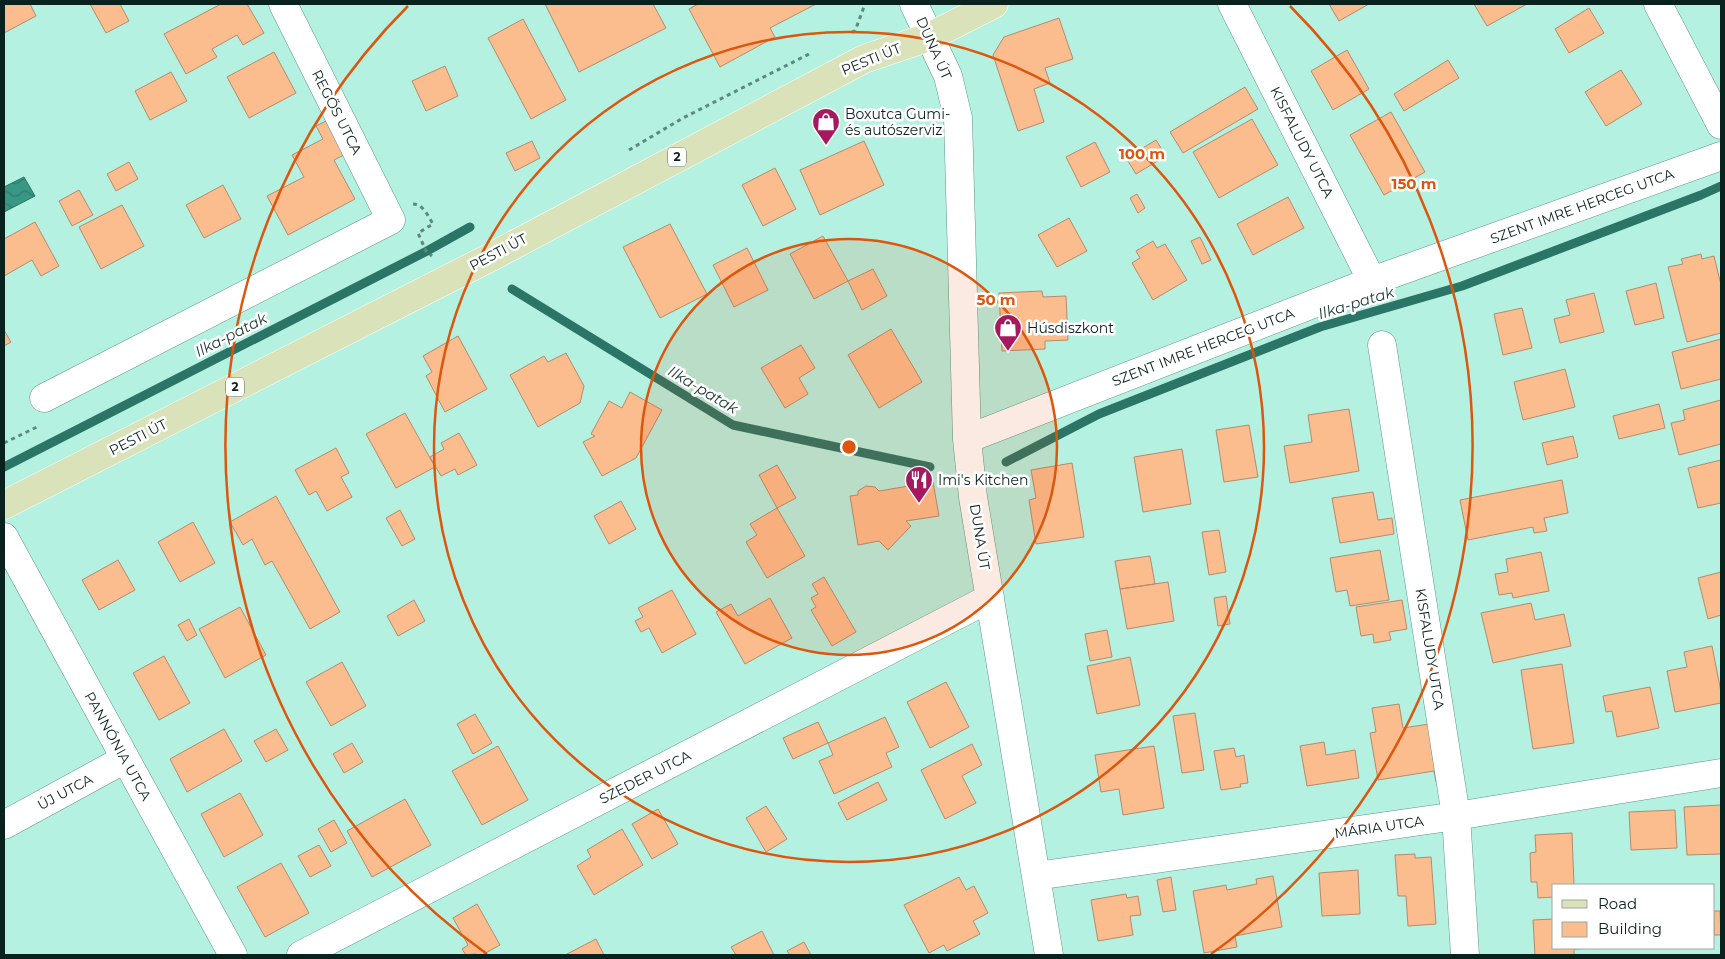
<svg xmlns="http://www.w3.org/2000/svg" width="1725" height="959" font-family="Montserrat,sans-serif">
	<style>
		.water { fill: url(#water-waves); stroke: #2a7566 }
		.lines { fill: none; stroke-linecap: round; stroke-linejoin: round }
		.stream { stroke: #2a7566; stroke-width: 9 }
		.building { fill: #fbbc8e; stroke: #b38b6e }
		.minor-casing { stroke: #5c9587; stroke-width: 29 }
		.major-casing { stroke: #fff; stroke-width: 29 }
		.path { stroke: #5e887e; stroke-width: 3; stroke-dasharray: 4 4; stroke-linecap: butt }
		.minor { stroke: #fff; stroke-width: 28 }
		.major { stroke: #dae2b9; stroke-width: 28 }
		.ring { fill: none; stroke: #dd560d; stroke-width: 2.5 }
		.labels { text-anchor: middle; stroke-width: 5; stroke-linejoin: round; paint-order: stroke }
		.shield { fill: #fff; stroke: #546461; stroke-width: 1 }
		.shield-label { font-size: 12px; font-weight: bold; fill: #0a221d }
		.street-label { font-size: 14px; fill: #0a221d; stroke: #fff }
		.poi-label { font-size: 14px; fill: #0a221d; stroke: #fff; text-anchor: start }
		.water-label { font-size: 15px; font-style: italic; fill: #223f38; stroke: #fff }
		.centre { fill: #dd560d; stroke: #fff; stroke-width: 2.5 }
		.ring-label { font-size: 15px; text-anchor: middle; font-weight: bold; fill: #dd560d; stroke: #fff; stroke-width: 5; stroke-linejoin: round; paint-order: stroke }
	</style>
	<defs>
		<pattern id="water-waves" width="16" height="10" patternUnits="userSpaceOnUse" patternTransform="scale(1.25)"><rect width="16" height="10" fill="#389885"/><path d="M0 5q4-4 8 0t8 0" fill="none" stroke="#2d7c6c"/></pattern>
	</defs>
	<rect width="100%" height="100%" fill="#b5f1e1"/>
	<path class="water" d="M 24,177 L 35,196 L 4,212 L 4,187 Z"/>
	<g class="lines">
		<path class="stream" d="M 512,289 L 733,425 L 930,467
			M 1006,462 L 1099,414 L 1320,327 L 1462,286 L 1701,195 L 1721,186
			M 4,467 L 427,251 L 470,227"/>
	</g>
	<path class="building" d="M 4,4 L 30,4 L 36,16 L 4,33 Z
		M 90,4 L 120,4 L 129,21 L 106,33 Z
		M 221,4 L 247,4 L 264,33 L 243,45 L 237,35 L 212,49 L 217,57 L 186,74 L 164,34 Z
		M 545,4 L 653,4 L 666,28 L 579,72 Z
		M 698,4 L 816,4 L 770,28 L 775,37 L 720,67 L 689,9 Z
		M 1329,4 L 1369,4 L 1339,21 Z
		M 1474,4 L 1527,4 L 1487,26 Z
		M 1589,8 L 1604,33 L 1569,53 L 1555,29 Z
		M 1059,18 L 1073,59 L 1045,68 L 1050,83 L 1034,89 L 1044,122 L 1018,131 L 993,55 L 1004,37 Z
		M 523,19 L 566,100 L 531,119 L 488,38 Z
		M 1347,50 L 1369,89 L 1333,110 L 1311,71 Z
		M 274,52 L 296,93 L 249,118 L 227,77 Z
		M 1448,60 L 1459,78 L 1404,111 L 1394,94 Z
		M 445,66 L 458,96 L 426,111 L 412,81 Z
		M 1621,70 L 1642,104 L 1606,126 L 1585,92 Z
		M 171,72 L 187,101 L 150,120 L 135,91 Z
		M 1245,87 L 1258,109 L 1183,153 L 1170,132 Z
		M 1391,112 L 1425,172 L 1384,195 L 1350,135 Z
		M 1252,119 L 1278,165 L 1219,198 L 1193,152 Z
		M 326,121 L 344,155 L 334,160 L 355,199 L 288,235 L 267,196 L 304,177 L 292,155 L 323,139 L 316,126 Z
		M 1156,140 L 1166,156 L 1136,174 L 1126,158 Z
		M 532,141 L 540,158 L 515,171 L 506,153 Z
		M 864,141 L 884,185 L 820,215 L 800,170 Z
		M 1095,142 L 1110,172 L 1081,187 L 1066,157 Z
		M 129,162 L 138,179 L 116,191 L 107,174 Z
		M 775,168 L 796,209 L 763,226 L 742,185 Z
		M 223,185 L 241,219 L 204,238 L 186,205 Z
		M 79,190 L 93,215 L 72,226 L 59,201 Z
		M 1137,194 L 1145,208 L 1138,213 L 1130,198 Z
		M 1288,197 L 1304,228 L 1253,255 L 1237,224 Z
		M 122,205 L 144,246 L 101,269 L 79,227 Z
		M 1069,218 L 1087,251 L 1057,267 L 1038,235 Z
		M 35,222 L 59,266 L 41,276 L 32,260 L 4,276 L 4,239 Z
		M 670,224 L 707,294 L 660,318 L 623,247 Z
		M 823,236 L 848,281 L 814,299 L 790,254 Z
		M 1200,237 L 1211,260 L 1202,264 L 1191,241 Z
		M 1153,241 L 1157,248 L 1165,244 L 1187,280 L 1153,300 L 1132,263 L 1140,258 L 1136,251 Z
		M 747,248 L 768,290 L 734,307 L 713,265 Z
		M 1701,254 L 1702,259 L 1714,256 L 1721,285 L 1721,333 L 1687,342 L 1668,267 L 1683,264 L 1681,259 Z
		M 873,269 L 887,296 L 862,310 L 848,281 Z
		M 1656,283 L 1664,318 L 1635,325 L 1626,291 Z
		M 1042,291 L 1043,297 L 1066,296 L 1068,340 L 1045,341 L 1045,349 L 1002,351 L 999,293 Z
		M 1594,293 L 1604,332 L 1560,343 L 1554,319 L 1570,315 L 1566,300 Z
		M 1522,308 L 1532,348 L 1503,355 L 1494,314 Z
		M 891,329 L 922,382 L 879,408 L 848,355 Z
		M 4,330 L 11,342 L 4,346 Z
		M 458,336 L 487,389 L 445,412 L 426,376 L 432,372 L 423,356 Z
		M 1721,339 L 1721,379 L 1681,389 L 1672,352 Z
		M 801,345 L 815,368 L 799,378 L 808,394 L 785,408 L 761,368 Z
		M 566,353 L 584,386 L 580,403 L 538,427 L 510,375 L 544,356 L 548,362 Z
		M 1565,369 L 1575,407 L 1523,420 L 1514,382 Z
		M 630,392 L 662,410 L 636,458 L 602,476 L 583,442 L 595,436 L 591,434 L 609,401 L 622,408 Z
		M 1721,400 L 1721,444 L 1679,455 L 1671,423 L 1685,420 L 1683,410 Z
		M 1659,404 L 1665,428 L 1619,439 L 1613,416 Z
		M 1349,409 L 1359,471 L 1290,483 L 1284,446 L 1312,442 L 1308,415 Z
		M 405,413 L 435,467 L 396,488 L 366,434 Z
		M 1249,425 L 1258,477 L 1224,482 L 1216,430 Z
		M 459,433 L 477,465 L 458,475 L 455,469 L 441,476 L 430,457 L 444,449 L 441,443 Z
		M 1573,436 L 1578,457 L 1547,465 L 1542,443 Z
		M 336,448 L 349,473 L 341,477 L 352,497 L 327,511 L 316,491 L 309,495 L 295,470 Z
		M 1182,449 L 1191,504 L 1143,512 L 1134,457 Z
		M 1721,460 L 1721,503 L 1698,508 L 1688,468 Z
		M 1072,463 L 1084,537 L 1036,544 L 1029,500 L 1036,498 L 1031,470 Z
		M 777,465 L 796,498 L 777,508 L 759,475 Z
		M 1562,480 L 1568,513 L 1544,518 L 1547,531 L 1534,533 L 1533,527 L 1468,540 L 1460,500 Z
		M 933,482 L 939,516 L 906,521 L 911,526 L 888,550 L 879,541 L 858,545 L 850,496 L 858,495 L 858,491 L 866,486 L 875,487 L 879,491 Z
		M 1373,492 L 1378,520 L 1392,518 L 1394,534 L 1340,543 L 1332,498 Z
		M 276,496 L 340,612 L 310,629 L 272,561 L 265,565 L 252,539 L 243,545 L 230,522 Z
		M 621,501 L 636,529 L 609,544 L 594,516 Z
		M 777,508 L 805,556 L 767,578 L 746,542 L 757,535 L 750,524 Z
		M 400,510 L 415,539 L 402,546 L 386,518 Z
		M 193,522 L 215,563 L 180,582 L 158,542 Z
		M 1219,530 L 1226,572 L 1209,575 L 1202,532 Z
		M 1380,550 L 1389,600 L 1350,606 L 1347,590 L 1336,592 L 1330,558 Z
		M 1541,552 L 1549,591 L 1513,598 L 1512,593 L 1499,595 L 1495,574 L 1508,572 L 1506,559 Z
		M 1150,556 L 1155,584 L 1120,589 L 1115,561 Z
		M 118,560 L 135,590 L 99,610 L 82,580 Z
		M 1721,572 L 1721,615 L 1708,619 L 1698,578 Z
		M 824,577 L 856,632 L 832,646 L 811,610 L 816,607 L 811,598 L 818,594 L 812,584 Z
		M 1168,582 L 1174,621 L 1127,629 L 1120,589 Z
		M 672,590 L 696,634 L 662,653 L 649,628 L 641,632 L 635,621 L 643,617 L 638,608 Z
		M 1226,596 L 1230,624 L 1218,626 L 1214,598 Z
		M 770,598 L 792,638 L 745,664 L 716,612 L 731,604 L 738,616 Z
		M 414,600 L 425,621 L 398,636 L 387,616 Z
		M 1402,600 L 1407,629 L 1389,632 L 1391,640 L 1374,643 L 1373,634 L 1361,636 L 1356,607 Z
		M 1531,603 L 1535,620 L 1564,614 L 1571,646 L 1493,663 L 1481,613 Z
		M 240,607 L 266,655 L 225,678 L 199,629 Z
		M 189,619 L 197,635 L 187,641 L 178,625 Z
		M 1107,630 L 1112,657 L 1090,661 L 1085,634 Z
		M 1712,646 L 1721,692 L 1721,703 L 1675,712 L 1667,671 L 1687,667 L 1684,652 Z
		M 164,656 L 190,703 L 159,720 L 133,673 Z
		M 1130,657 L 1140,705 L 1097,714 L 1087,666 Z
		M 342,662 L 366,706 L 331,726 L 306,682 Z
		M 1562,664 L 1574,743 L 1533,749 L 1521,670 Z
		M 946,682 L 969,727 L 930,748 L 907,702 Z
		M 1650,687 L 1659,728 L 1617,737 L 1612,711 L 1606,712 L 1603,696 Z
		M 1399,704 L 1403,728 L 1429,724 L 1445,780 L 1436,782 L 1434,771 L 1378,780 L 1370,733 L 1376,732 L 1372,708 Z
		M 1195,713 L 1204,770 L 1182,773 L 1173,716 Z
		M 475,714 L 492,743 L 473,754 L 457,724 Z
		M 885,717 L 899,747 L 886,753 L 892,767 L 834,794 L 819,761 L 833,755 L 828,743 Z
		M 818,722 L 828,743 L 793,759 L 783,738 Z
		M 224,729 L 242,761 L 187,792 L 170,759 Z
		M 276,729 L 288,750 L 266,762 L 254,741 Z
		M 1324,742 L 1326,755 L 1355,750 L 1359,778 L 1307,786 L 1300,746 Z
		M 352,743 L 363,762 L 344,773 L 333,754 Z
		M 972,744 L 982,765 L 962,776 L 976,803 L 945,819 L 921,770 Z
		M 498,746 L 528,800 L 482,825 L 452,771 Z
		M 1154,746 L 1164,808 L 1123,815 L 1119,789 L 1101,792 L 1095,755 Z
		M 1234,748 L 1236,757 L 1244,755 L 1248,783 L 1240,784 L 1241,787 L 1221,790 L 1214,751 Z
		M 878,782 L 887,800 L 847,820 L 838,803 Z
		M 240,793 L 263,835 L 224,857 L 201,814 Z
		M 405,799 L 431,845 L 372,877 L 347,831 Z
		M 1721,805 L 1721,854 L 1687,855 L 1684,807 Z
		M 766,806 L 787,839 L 766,852 L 746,818 Z
		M 658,809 L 678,844 L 652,859 L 632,824 Z
		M 1675,810 L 1677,848 L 1631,850 L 1629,812 Z
		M 334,820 L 347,843 L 331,852 L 318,829 Z
		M 622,829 L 643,865 L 594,895 L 577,866 L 591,857 L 587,850 Z
		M 1572,833 L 1574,885 L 1554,885 L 1554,897 L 1538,898 L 1537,882 L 1531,882 L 1530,853 L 1536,852 L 1535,835 Z
		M 319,845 L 331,866 L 310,877 L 298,856 Z
		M 1415,854 L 1415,858 L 1431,857 L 1436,924 L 1408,926 L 1406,896 L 1398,896 L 1395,855 Z
		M 281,863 L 309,913 L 265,937 L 237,887 Z
		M 1358,870 L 1360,914 L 1322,916 L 1319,873 Z
		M 1273,876 L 1282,927 L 1235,936 L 1237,947 L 1204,953 L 1193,891 L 1226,885 L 1227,890 L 1257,884 L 1256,879 Z
		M 959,877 L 966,890 L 974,886 L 988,913 L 973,921 L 980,934 L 947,951 L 944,945 L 929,953 L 904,905 Z
		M 1171,877 L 1176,910 L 1163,912 L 1157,880 Z
		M 1126,894 L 1127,898 L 1138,896 L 1141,915 L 1130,916 L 1133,935 L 1098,941 L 1091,900 Z
		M 477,904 L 500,945 L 482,955 L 474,954 L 466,955 L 462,949 L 468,945 L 453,918 Z
		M 1714,911 L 1720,911 L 1721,935 L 1714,935 Z
		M 1554,919 L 1554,948 L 1598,948 L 1574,949 L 1574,955 L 1535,955 L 1533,920 Z
		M 762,931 L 774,955 L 736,955 L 731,947 Z
		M 596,939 L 604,955 L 565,955 Z
		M 804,942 L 811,955 L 790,955 L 787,951 Z"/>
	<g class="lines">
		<defs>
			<path id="minor" d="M 914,4 L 948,76 L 958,118 L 967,439 L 973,497 L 1049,955
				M 1232,4 L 1372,281
				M 1658,4 L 1721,125
				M 1382,345 L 1456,816 L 1465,955
				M 44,398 L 391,220 L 283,4
				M 967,439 L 1372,281 L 1721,156
				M 4,537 L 233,955
				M 4,825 L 125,759
				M 1036,876 L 1456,816 L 1721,773
				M 301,955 L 990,598"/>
			<path id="major" d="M 4,505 L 491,257 L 864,59 L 929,37 L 994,4"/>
		</defs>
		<use href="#minor" class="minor-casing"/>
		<use href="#major" class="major-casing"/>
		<path class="path" d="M 852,32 L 855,31 L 865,4
			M 629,150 L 683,118 L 811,53
			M 413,204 C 423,204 428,216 433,224 L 418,233 L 426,251 L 432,256
			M 4,443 L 39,426"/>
		<use href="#minor" class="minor"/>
		<use href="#major" class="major"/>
	</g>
	<circle cx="849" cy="447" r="208" fill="#dd560d" fill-opacity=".12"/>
	<g class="ring">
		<circle cx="849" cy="447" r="208"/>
		<circle cx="849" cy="447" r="415"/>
		<path d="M487 954A623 623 0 0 1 408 6M1290 6A623 623 0 0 1 1211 954"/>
	</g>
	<defs>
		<symbol id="shop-pin" viewBox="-11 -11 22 30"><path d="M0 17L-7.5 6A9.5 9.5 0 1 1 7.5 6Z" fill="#a51a5f" stroke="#fff"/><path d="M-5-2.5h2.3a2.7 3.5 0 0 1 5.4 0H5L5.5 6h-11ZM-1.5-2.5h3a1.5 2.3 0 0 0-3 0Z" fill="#fff"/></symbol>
		<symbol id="restaurant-pin" viewBox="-11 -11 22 30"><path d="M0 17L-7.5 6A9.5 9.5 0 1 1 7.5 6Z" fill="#a51a5f" stroke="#fff"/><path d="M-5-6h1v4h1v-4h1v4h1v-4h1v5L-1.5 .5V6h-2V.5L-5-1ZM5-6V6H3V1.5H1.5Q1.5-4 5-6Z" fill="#fff"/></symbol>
	</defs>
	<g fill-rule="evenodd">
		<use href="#shop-pin" x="810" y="106" width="32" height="43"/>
		<use href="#shop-pin" x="992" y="312" width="32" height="43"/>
		<use href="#restaurant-pin" x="903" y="464" width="32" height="43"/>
	</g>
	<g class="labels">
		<g class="shield">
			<rect x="668" y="147.5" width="18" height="19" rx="4"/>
			<rect x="226" y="377.5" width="18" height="19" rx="4"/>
		</g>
		<g class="shield-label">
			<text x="677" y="161">2</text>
			<text x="235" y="391">2</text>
		</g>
		<g class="street-label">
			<text transform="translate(934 48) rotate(66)" y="5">DUNA ÚT</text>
			<text transform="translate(871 59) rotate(-22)" y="5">PESTI ÚT</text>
			<text transform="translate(337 112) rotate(63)" y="5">REGŐS UTCA</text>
			<text transform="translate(1302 142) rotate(63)" y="5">KISFALUDY UTCA</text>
			<text transform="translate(1582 206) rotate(-20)" y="5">SZENT IMRE HERCEG UTCA</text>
			<text transform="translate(498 252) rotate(-28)" y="5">PESTI ÚT</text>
			<text transform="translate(1203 347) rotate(-21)" y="5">SZENT IMRE HERCEG UTCA</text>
			<text transform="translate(138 437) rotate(-27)" y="5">PESTI ÚT</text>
			<text transform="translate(980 537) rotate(81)" y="5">DUNA ÚT</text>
			<text transform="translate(1430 649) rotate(81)" y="5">KISFALUDY UTCA</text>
			<text transform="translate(118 746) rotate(61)" y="5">PANNÓNIA UTCA</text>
			<text transform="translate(645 777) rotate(-27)" y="5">SZEDER UTCA</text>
			<text transform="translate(65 792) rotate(-28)" y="5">ÚJ UTCA</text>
			<text transform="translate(1379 827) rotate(-8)" y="5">MÁRIA UTCA</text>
		</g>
		<g class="poi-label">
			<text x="845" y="119">Boxutca Gumi-<tspan x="845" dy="16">és autószerviz</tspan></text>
			<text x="1027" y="333">Húsdiszkont</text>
			<text x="938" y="485">Imi's Kitchen</text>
		</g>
		<g class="water-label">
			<text transform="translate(1356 303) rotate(-17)" y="5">Ilka-patak</text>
			<text transform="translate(231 335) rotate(-27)" y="5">Ilka-patak</text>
			<text transform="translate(703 390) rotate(31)" y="5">Ilka-patak</text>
		</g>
	</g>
	<circle cx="849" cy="447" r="8" class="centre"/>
	<g class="ring-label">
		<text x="1142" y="159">100 m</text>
		<text x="1414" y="189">150 m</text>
		<text x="996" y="305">50 m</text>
	</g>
	<rect width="1725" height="959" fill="none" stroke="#0a221d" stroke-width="10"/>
	<rect x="1552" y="884" width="162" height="65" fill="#ffffff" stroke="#9da7a5"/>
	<rect x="1562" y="900" width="25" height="8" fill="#dae2b9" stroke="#9da7a5"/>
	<text x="1598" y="909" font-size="15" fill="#0a221d">Road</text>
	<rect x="1562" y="922" width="25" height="15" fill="#fbbc8e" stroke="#9da7a5"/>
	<text x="1598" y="934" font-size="15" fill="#0a221d">Building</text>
</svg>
